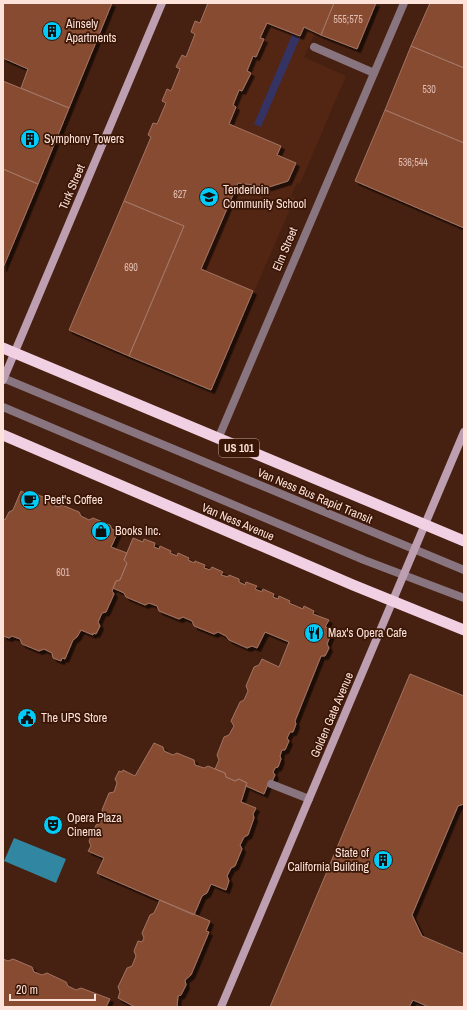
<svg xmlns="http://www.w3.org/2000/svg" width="467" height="1010" font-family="'Archivo Narrow',sans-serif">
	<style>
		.built { fill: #532513 }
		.green { fill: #343364 }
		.water { fill: #3187a2 }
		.building { fill: #874b33; stroke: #a27462; filter: url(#shadow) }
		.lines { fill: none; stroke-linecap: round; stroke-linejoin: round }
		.service { stroke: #887580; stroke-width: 8 }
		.minor { stroke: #887580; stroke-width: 8 }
		.secondary { stroke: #bd9fb1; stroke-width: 8 }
		.trunk { stroke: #f2d0e4; stroke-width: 11 }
		.labels { text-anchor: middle; stroke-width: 3.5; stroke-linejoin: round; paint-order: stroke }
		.number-label { font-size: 10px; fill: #e0bcb0 }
		.shield { fill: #3a1606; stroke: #c2a59a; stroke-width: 1 }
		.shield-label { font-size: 11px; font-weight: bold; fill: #fde2d9 }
		.poi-label { font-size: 12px; fill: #fde2d9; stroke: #3a1606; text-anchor: start }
		.street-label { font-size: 12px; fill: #fde2d9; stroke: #3a1606 }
	</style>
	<defs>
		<filter id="shadow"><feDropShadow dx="3.5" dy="3.5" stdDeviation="0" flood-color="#0009"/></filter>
	</defs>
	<rect width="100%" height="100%" fill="#462010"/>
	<path class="built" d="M 208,3 L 334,3 L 315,33 L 304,57 L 346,76 L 300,184 L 297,183 L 291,196 L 295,198 L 211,390 L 129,356 L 184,226 L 124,201 L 151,137 L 148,135 L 153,123 L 157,124 L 166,103 L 162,101 L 167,89 L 171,90 L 180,69 L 176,67 L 182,55 L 186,56 L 195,35 L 191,32 L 195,21 L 200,23 Z"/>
	<path class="green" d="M 292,35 L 300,38 L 261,127 L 254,124 Z"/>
	<path class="water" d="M 14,838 L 66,859 L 56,883 L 4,861 Z"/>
	<path class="building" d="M 3,3 L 112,3 L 69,108 L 21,88 L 28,69 L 3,58 Z
		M 208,3 L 334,3 L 321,35 L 304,27 L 300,36 L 267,23 L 260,38 L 264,39 L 256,57 L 253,56 L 247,71 L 251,73 L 242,91 L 239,90 L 233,105 L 236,107 L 229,124 L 281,146 L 277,155 L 296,163 L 288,181 L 269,187 L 238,183 L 201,269 L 253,291 L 211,390 L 129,356 L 184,226 L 124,201 L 151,137 L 148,135 L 153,123 L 157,124 L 166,103 L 162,101 L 167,89 L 171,91 L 180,69 L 176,67 L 182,55 L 186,57 L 195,34 L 191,32 L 195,21 L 200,23 Z
		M 334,3 L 376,3 L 357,49 L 321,35 Z
		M 430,3 L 464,3 L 464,68 L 411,46 Z
		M 411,46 L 464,68 L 464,143 L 385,110 Z
		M 3,81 L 69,108 L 38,184 L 3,169 Z
		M 385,110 L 464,143 L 464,228 L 355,181 Z
		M 3,169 L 38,184 L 3,268 Z
		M 124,201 L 184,226 L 129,356 L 69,330 Z
		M 21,491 L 27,494 L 31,492 L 48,499 L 49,503 L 58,507 L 62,505 L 79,512 L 81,516 L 89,520 L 93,518 L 110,525 L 112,529 L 118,532 L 111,547 L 127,553 L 124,560 L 127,563 L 120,580 L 116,581 L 112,591 L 114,594 L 106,612 L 102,613 L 98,622 L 100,626 L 96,634 L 93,633 L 93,635 L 81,630 L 77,637 L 73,640 L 65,659 L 62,658 L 61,661 L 53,658 L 52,653 L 44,649 L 39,651 L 22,644 L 20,639 L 12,636 L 9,638 L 3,636 L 3,519 L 5,520 L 9,512 L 13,510 Z
		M 133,538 L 143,542 L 144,539 L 155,543 L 154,547 L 159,549 L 160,546 L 171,551 L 170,553 L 177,556 L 178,553 L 189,558 L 188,560 L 194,563 L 195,561 L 205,565 L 204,568 L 210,570 L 212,567 L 223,572 L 221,575 L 228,577 L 229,575 L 239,579 L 239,582 L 245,585 L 246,582 L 257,586 L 255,589 L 262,592 L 263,589 L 274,594 L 273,597 L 278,599 L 279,596 L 290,601 L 289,603 L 303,609 L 304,606 L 314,611 L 313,614 L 329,620 L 325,627 L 333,629 L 327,644 L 329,648 L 325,656 L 321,656 L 295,721 L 296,724 L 293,732 L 290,732 L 287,738 L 289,741 L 285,750 L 282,750 L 280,756 L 281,759 L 278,767 L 275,768 L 273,772 L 275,775 L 271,784 L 268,784 L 264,794 L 246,786 L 247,783 L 239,779 L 235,781 L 226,777 L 225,773 L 215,769 L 219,760 L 217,755 L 224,737 L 229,735 L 234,726 L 231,721 L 240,702 L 244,700 L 248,691 L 246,686 L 254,667 L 259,665 L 262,659 L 279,667 L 289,642 L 265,632 L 257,648 L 252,646 L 247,648 L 229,640 L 226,636 L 218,632 L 214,634 L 194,626 L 192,621 L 183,617 L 179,619 L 159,611 L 157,606 L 149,603 L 145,605 L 126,597 L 124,593 L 113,588 L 116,581 L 120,580 L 127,563 L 124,560 Z
		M 410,674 L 464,696 L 464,804 L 458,806 L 412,915 L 422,936 L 464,954 L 464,1007 L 429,1007 L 413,1000 L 409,1007 L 270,1007 Z
		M 154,743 L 163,747 L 164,751 L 173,755 L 177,753 L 194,760 L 195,765 L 204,768 L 208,766 L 225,773 L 226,777 L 235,781 L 239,779 L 247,783 L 241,802 L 256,808 L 253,814 L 254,818 L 248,835 L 244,837 L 240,845 L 242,849 L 235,866 L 231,868 L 227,876 L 229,881 L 226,890 L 211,884 L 207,893 L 202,896 L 194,915 L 97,873 L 104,858 L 88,851 L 91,846 L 89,841 L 96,825 L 100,823 L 104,814 L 102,810 L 109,793 L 114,792 L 117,783 L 115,779 L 119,771 L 122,772 L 123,770 L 135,776 Z
		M 160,900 L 210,921 L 206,931 L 209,932 L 191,975 L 185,980 L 186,985 L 181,995 L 178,996 L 177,1007 L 135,1007 L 118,998 L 120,992 L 118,987 L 127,968 L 132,966 L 136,956 L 134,951 L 138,941 L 142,942 L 144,938 L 142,933 L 150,915 L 154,913 Z
		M 3,959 L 8,961 L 13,959 L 32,967 L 34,972 L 42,975 L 47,973 L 66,982 L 68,986 L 76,990 L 81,988 L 110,999 L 106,1007 L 3,1007 Z"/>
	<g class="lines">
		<path class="service" d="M 314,47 L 374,73
			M 3,378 L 464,570
			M 3,407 L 364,560 L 464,598
			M 271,784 L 309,799"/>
		<path class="minor" d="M 218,439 L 404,3"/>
		<path class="secondary" d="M 3,380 L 162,3
			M 221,1007 L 464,432"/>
		<path class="trunk" d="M 3,348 L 464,541
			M 3,435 L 353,585 L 464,630"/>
	</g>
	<defs>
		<symbol id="building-disc" viewBox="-11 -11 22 22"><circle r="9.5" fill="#00cbf9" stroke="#3a1606"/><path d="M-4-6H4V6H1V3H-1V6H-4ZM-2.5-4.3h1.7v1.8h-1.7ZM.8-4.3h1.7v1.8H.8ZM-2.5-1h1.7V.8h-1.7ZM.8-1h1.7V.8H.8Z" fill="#111"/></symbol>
		<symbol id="school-disc" viewBox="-11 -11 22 22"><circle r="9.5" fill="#00cbf9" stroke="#3a1606"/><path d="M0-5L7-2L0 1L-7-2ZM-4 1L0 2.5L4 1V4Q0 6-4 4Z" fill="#111"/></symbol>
		<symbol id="cafe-disc" viewBox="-11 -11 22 22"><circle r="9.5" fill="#00cbf9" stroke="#3a1606"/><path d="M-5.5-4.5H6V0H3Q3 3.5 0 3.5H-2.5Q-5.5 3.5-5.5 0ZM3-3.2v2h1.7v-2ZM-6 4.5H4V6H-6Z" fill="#111"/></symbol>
		<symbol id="shop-disc" viewBox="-11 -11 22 22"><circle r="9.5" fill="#00cbf9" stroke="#3a1606"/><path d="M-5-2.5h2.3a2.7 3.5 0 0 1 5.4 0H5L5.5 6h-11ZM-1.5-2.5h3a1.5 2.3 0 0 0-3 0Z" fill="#111"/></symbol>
		<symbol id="restaurant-disc" viewBox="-11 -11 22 22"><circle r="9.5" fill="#00cbf9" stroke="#3a1606"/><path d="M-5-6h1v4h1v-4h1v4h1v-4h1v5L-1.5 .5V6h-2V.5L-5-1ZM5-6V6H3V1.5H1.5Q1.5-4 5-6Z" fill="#111"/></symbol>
		<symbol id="civic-disc" viewBox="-11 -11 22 22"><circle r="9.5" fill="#00cbf9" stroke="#3a1606"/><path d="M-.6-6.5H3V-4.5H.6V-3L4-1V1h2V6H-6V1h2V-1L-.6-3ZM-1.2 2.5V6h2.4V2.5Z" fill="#111"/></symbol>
		<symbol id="theatre-disc" viewBox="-11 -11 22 22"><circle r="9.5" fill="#00cbf9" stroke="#3a1606"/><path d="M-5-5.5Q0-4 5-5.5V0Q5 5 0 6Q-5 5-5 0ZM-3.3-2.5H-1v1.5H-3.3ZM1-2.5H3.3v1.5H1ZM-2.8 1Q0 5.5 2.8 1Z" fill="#111"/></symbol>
	</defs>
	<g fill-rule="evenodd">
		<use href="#building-disc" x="41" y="20" width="22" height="22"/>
		<use href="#building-disc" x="19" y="128" width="22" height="22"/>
		<use href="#school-disc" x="198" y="186" width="22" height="22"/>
		<use href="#cafe-disc" x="19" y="489" width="22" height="22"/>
		<use href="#shop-disc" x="90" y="520" width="22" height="22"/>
		<use href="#restaurant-disc" x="303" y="622" width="22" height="22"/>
		<use href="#civic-disc" x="16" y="707" width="22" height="22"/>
		<use href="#theatre-disc" x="42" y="814" width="22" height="22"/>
		<use href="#building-disc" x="372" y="849" width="22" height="22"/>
	</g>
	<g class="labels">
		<g class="number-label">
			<text x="348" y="23">555;575</text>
			<text x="429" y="93">530</text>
			<text x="413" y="166">536;544</text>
			<text x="180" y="198">627</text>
			<text x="131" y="271">690</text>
			<text x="63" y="576">601</text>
		</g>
		<rect class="shield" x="219" y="439" width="40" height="18" rx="3"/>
		<g class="shield-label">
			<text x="239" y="452">US 101</text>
		</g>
		<g class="poi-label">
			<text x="66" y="28">Ainsely<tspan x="66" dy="14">Apartments</tspan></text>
			<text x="44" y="143">Symphony Towers</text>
			<text x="223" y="194">Tenderloin<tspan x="223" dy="14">Community School</tspan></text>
			<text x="44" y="504">Peet's Coffee</text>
			<text x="115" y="535">Books Inc.</text>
			<text x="328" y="637">Max's Opera Cafe</text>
			<text x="41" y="722">The UPS Store</text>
			<text x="67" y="822">Opera Plaza<tspan x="67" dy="14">Cinema</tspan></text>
			<text x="369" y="857" text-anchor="end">State of<tspan x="369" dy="14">California Building</tspan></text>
		</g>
		<g class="street-label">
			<text transform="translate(72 187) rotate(-67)" y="4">Turk Street</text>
			<text transform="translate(285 249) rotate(-67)" y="4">Elm Street</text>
			<text transform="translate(315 496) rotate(23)" y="4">Van Ness Bus Rapid Transit</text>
			<text transform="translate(238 522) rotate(23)" y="4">Van Ness Avenue</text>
			<text transform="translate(332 715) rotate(-67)" y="4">Golden Gate Avenue</text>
		</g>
	</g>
	<rect width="467" height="1010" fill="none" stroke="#fde2d9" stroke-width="8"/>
	<path d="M10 994v6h85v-6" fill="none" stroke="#fde2d9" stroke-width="2"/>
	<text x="16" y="994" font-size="12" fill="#fde2d9" stroke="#3a1606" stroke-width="3" paint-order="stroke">20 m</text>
</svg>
